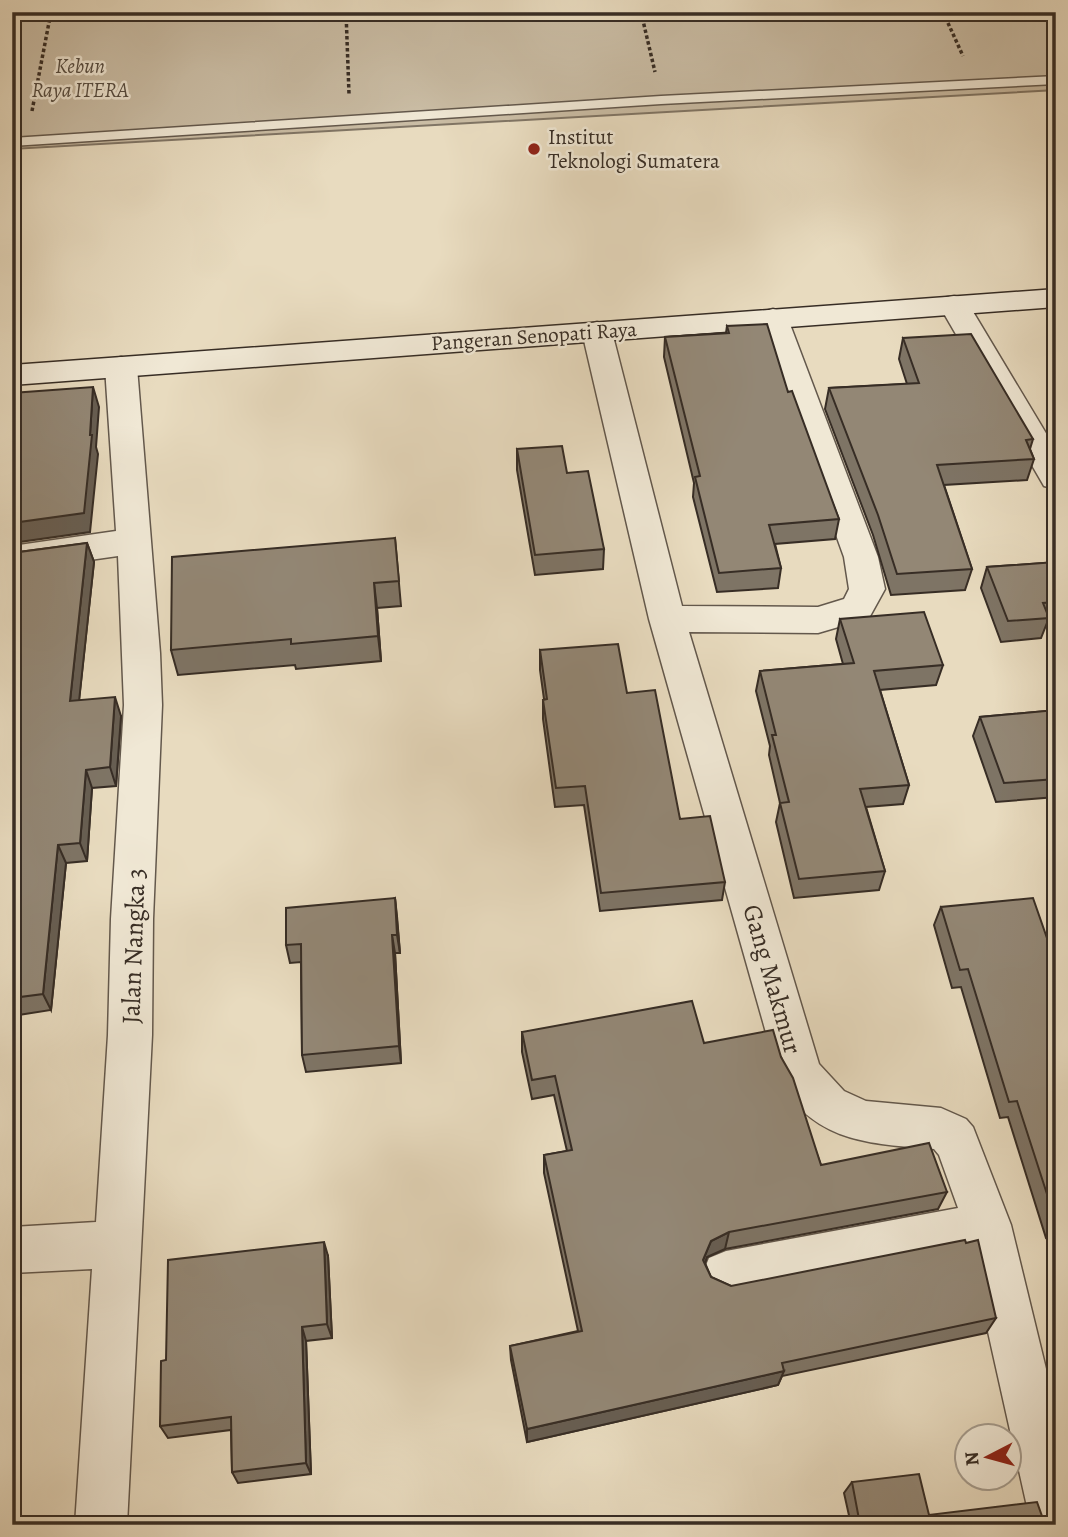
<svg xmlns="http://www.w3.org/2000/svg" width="1068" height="1537" font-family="Alegreya,serif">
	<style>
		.green { fill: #cabda5; stroke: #807565; stroke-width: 2 }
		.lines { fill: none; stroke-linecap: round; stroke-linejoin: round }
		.lane-casing { stroke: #63584c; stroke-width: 3 }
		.street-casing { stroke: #63584c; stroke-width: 3 }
		.secondary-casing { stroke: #372d25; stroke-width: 3 }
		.path { stroke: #372d25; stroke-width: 3.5; stroke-dasharray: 3.5 2.5; stroke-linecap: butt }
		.lane { fill: #f0e8d5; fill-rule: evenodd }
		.street { fill: #f0e8d5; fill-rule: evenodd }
		.secondary { fill: #f0e8d5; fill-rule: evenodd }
		.wall { fill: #7e7465; stroke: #372d25; stroke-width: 2 }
		.shaded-wall { fill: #675e52; stroke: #372d25; stroke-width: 2 }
		.building { fill: #938775; stroke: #372d25; stroke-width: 2 }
		.poi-dot { fill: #8f2418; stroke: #f0e8d5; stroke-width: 2.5 }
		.labels { text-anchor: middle; stroke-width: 5; stroke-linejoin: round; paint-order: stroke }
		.far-park-label { font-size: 21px; font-style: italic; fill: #544a3f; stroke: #f0e8d5 }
		.far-poi-label { font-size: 21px; fill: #372d25; stroke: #f0e8d5; text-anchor: start }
		.far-street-label { font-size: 21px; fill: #372d25; stroke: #f0e8d5 }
		.street-label { font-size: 26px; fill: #372d25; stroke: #f0e8d5 }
	</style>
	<rect width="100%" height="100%" fill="#e8dbbf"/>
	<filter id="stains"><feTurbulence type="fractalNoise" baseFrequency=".00286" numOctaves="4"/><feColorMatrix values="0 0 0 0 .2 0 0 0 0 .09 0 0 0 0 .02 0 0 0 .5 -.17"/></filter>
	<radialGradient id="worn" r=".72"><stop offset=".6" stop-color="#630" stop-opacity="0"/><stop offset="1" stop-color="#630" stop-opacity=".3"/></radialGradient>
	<path class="green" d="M 12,12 L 1056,12 L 1056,90 L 12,149 Z"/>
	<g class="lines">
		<defs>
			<path id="lane" d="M 1056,76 L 1056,84 L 661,104 L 12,146 L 12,138 L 661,96 Z"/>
			<path id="street" d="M 954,296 L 965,298 L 969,305 L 1056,450 L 1056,489 L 1044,486 L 939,305 L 943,298 Z
				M 773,309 L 784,312 L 788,319 L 878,557 L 885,589 L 869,618 L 818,633 L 689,632 L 819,1064 L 844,1091 L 866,1101 L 941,1108 L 966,1119 L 973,1127 L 1011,1225 L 1056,1410 L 1056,1525 L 1032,1525 L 1030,1520 L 970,1251 L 726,1299 L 709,1292 L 702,1275 L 709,1258 L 726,1251 L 958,1208 L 939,1155 L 934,1149 C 871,1144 808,1142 778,1075 L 649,619 L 582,332 L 586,325 L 597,322 L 608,325 L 612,332 L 682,606 L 818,607 L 844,599 L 849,589 L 844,557 L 758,319 L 762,312 Z
				M 121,357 L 132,360 L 137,367 L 160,653 L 162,705 L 153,919 L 152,1035 L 127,1525 L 75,1525 L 92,1269 L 12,1273 L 12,1227 L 96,1222 L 108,1035 L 111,919 L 124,705 L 118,556 L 12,571 L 12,546 L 116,531 L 105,367 L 110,360 Z"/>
			<path id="secondary" d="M 1056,289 L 1056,307 L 12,385 L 12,365 Z"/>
		</defs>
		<use href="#lane" class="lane-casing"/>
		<use href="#street" class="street-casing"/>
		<use href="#secondary" class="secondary-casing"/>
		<path class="path" d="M 346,12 L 349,94
			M 641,12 L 655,72
			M 943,12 L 963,56
			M 32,111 L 51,12"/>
		<use href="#lane" class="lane"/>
		<use href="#street" class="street"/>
		<use href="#secondary" class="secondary"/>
	</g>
	<path class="wall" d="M 727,326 L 788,392 L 839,519 L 835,539 L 775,544 L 781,568 L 778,588 L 717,592 L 693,497 L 694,483 L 664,357 L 665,337 L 726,333 Z
		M 1056,326 L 1056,343 L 1053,336 Z
		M 903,338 L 1033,439 L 1030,449 L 1034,459 L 1027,480 L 944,485 L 972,569 L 965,590 L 891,595 L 873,535 L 825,409 L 829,388 L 907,384 L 899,359 Z
		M 517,449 L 567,473 L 604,549 L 603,569 L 535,575 L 517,470 Z
		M 395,538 L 401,606 L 377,608 L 381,661 L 296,669 L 295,665 L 178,675 L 171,650 Z
		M 87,543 L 94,562 L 79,700 L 121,716 L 116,786 L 92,788 L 87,861 L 66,863 L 51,1010 L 12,1016 L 12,553 Z
		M 1056,562 L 1056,622 L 1047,623 L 1041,638 L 1001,642 L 981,588 L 987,567 Z
		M 840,619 L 943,665 L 936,685 L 880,690 L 909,785 L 903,804 L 866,807 L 885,871 L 879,890 L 794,898 L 776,822 L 780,803 L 769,755 L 770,746 L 756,691 L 760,671 L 843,664 L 836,639 Z
		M 540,650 L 627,693 L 680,819 L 725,882 L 722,900 L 600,911 L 584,805 L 555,807 L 543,719 L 543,700 L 544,699 L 540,670 Z
		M 1056,710 L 1056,797 L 996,802 L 973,736 L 980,717 Z
		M 395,898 L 400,953 L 395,953 L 401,1063 L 306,1072 L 302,1055 L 301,962 L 290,963 L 286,945 Z
		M 941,907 L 1056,964 L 1056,1257 L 1050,1237 L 1046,1238 L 1008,1117 L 1000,1118 L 961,987 L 952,988 L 934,925 Z
		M 522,1032 L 704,1043 L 781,1057 L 821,1165 L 947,1192 L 938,1209 L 725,1249 L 707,1257 L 705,1263 L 711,1277 L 731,1286 L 996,1318 L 986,1333 L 782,1376 L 778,1385 L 527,1442 L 511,1360 L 510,1346 L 578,1331 L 544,1173 L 544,1155 L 567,1151 L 554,1095 L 532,1099 L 522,1052 Z
		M 328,1256 L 332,1338 L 306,1341 L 311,1474 L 238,1483 L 232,1472 L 231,1430 L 168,1438 L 160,1426 L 166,1360 Z
		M 852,1482 L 929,1515 L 1042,1516 L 850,1520 L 844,1493 Z"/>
	<path class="shaded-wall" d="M 93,387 L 99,407 L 96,447 L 98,454 L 90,532 L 12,543 L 12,523 L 90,435 Z
		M 87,543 L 94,562 L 77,720 L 70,701 Z
		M 374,583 L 377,608 L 381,661 L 378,636 Z
		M 115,697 L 121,716 L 116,786 L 110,767 Z
		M 86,770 L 92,788 L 87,861 L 80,843 Z
		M 58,845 L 66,863 L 51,1010 L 43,994 Z
		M 395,898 L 397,916 L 400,953 L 397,935 Z
		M 392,935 L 395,953 L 401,1063 L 399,1046 Z
		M 729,1232 L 725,1249 L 707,1257 L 700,1276 L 703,1260 L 711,1241 Z
		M 324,1242 L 328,1256 L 332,1338 L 327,1324 Z
		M 302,1327 L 306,1341 L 311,1474 L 306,1463 Z
		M 784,1371 L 778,1385 L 527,1442 L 527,1429 Z"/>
	<path class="building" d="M 767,324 L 788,392 L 792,391 L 839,519 L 769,525 L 781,568 L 719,573 L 695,477 L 700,476 L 665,337 L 729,333 L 727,326 Z
		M 971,334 L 1033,439 L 1026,440 L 1034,459 L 937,465 L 972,569 L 897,574 L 878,515 L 829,388 L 919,383 L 903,338 Z
		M 93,387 L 90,435 L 92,435 L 84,513 L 12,523 L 12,393 Z
		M 562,446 L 567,473 L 588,471 L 604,549 L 535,555 L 517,449 Z
		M 395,538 L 399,581 L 374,583 L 378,636 L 291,644 L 291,639 L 171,650 L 172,557 Z
		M 87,543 L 70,701 L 115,697 L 110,767 L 86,770 L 80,843 L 58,845 L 43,994 L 12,998 L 12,553 Z
		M 1056,562 L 1056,602 L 1043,603 L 1049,618 L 1008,621 L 987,567 Z
		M 924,612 L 943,665 L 874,671 L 909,785 L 860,789 L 885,871 L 799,879 L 780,803 L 789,802 L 772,735 L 776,735 L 760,671 L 854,663 L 840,619 Z
		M 618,644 L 627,693 L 655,690 L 680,819 L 710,816 L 725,882 L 601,893 L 585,786 L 556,788 L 543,700 L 547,699 L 540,650 Z
		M 1056,710 L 1056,779 L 1004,783 L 980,717 Z
		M 395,898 L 397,935 L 392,935 L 399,1046 L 302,1055 L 301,944 L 286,945 L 286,908 Z
		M 1033,898 L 1056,964 L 1056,1222 L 1017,1101 L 1009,1102 L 968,969 L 960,970 L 941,907 Z
		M 692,1001 L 704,1043 L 773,1030 L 781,1057 L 793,1078 L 821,1165 L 929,1143 L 947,1192 L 729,1232 L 711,1241 L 703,1260 L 711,1277 L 731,1286 L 965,1240 L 966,1243 L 978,1240 L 996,1318 L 782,1363 L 784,1371 L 527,1429 L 510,1346 L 582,1331 L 544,1155 L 572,1150 L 555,1076 L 532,1080 L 522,1032 Z
		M 324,1242 L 327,1324 L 302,1327 L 306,1463 L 232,1472 L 231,1417 L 160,1426 L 161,1361 L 166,1360 L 168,1260 Z
		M 919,1474 L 929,1515 L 1037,1502 L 1042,1516 L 1051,1517 L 1053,1525 L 802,1525 L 859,1519 L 852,1482 Z"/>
	<circle class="poi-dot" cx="534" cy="149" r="7"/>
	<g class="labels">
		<g class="far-park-label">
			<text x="80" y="73">Kebun<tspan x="80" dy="24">Raya ITERA</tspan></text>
		</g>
		<g class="far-poi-label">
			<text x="548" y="144">Institut<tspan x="548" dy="24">Teknologi Sumatera</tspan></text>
		</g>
		<g class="far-street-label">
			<text transform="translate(534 336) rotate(-4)" y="7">Pangeran Senopati Raya</text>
		</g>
		<g class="street-label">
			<text transform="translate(133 946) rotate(-88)" y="9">Jalan Nangka 3</text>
			<text transform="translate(773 979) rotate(74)" y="9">Gang Makmur</text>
		</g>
	</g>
	<rect width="1068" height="1537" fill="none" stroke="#e8dbbf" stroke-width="42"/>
	<rect x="14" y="14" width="1040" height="1509" fill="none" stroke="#372d25" stroke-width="3.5"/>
	<rect x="21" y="21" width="1026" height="1495" fill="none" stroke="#372d25" stroke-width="2"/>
	<g transform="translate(988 1457) rotate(264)"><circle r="33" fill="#f0e8d5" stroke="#a69d8f" stroke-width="2"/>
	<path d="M0-5L12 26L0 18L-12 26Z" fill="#8f2418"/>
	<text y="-10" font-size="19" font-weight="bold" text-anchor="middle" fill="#372d25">N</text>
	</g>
	<rect width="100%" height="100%" filter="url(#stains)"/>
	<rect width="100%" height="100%" fill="url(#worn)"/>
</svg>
